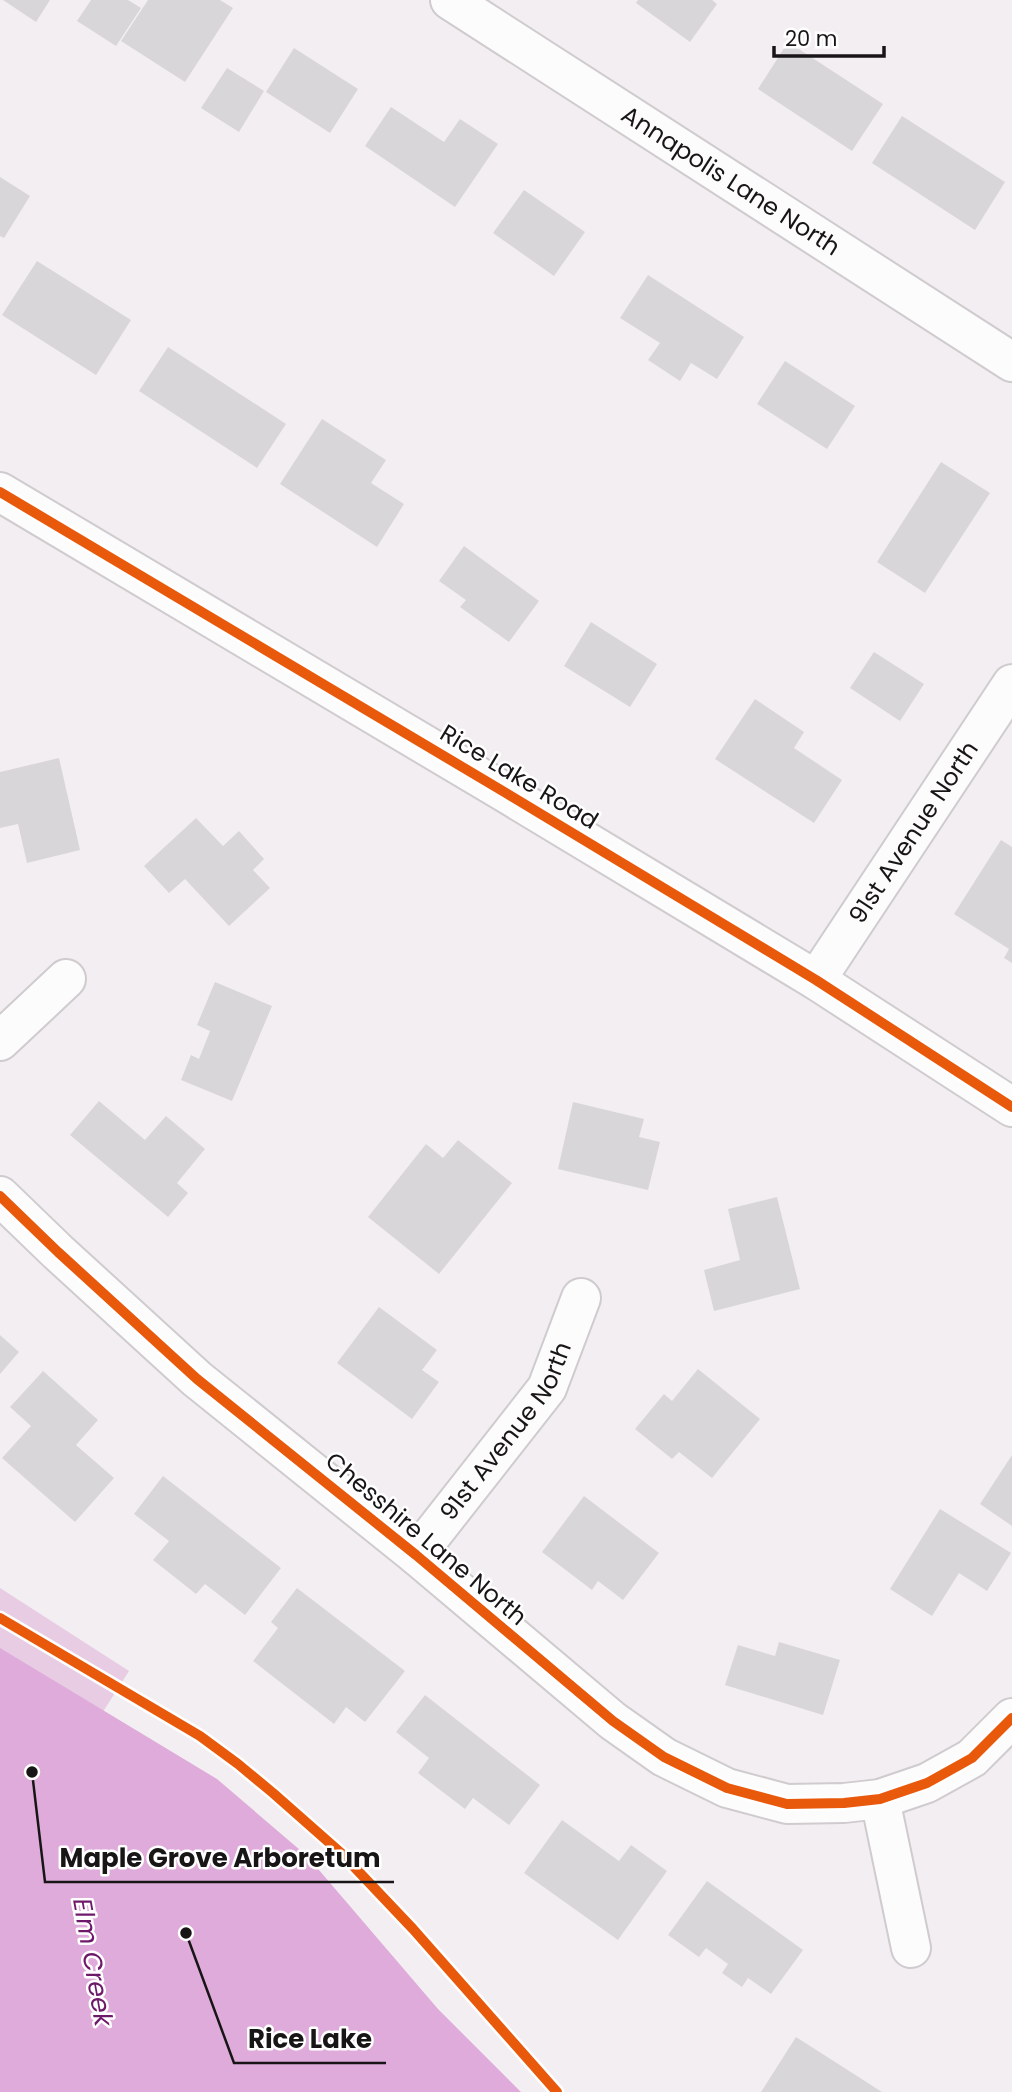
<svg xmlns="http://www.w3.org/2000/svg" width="1012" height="2092" font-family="Poppins,sans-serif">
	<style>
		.green { fill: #e7cce4 }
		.water { fill: #dfabda }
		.building { fill: #d9d6d9 }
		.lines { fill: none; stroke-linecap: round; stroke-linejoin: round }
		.minor-casing { stroke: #cfcbce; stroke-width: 42 }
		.minor { stroke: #fdfcfd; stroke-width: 38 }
		.cycleway-casing { stroke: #fff; stroke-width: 15 }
		.cycleway { stroke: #e8590c; stroke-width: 10 }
		.labels { text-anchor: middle; stroke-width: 5; stroke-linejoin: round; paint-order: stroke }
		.street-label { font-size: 24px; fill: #181517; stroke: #fff }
		.water-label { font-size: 26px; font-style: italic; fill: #6d1868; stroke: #fff }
		.leader { fill: none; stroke: #181517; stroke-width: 2.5 }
		.callout-dot { fill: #181517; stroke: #fff; stroke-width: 2.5 }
		.callout-label { font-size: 26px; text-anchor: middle; font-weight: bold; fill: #181517; stroke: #fff; stroke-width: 5; stroke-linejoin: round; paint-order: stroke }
	</style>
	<rect width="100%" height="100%" fill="#f3eef2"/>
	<path class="green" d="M 0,1588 L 129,1671 L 0,1873 Z"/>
	<path class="water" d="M 0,1648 L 217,1779 L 307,1856 L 438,2009 L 521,2092 L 0,2092 Z"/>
	<path class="building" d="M 3,0 L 50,0 L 36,22 Z
		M 91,0 L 128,0 L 141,8 L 116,46 L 77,21 Z
		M 148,0 L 220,0 L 233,8 L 185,82 L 121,41 Z
		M 638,0 L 712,0 L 717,4 L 690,42 L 636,3 Z
		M 788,42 L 883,104 L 852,151 L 758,89 Z
		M 294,48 L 358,89 L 330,133 L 266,92 Z
		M 227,68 L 264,91 L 239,132 L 201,108 Z
		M 391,107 L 444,142 L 460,119 L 498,144 L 455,207 L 365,146 Z
		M 902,116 L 1005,182 L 975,230 L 872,163 Z
		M 0,177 L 30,196 L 4,238 L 0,236 Z
		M 524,190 L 585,232 L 554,276 L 493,233 Z
		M 37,261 L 131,320 L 96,375 L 2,315 Z
		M 648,275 L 744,337 L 717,379 L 691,363 L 680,381 L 648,360 L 660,343 L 620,318 Z
		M 168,347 L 286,424 L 257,468 L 139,391 Z
		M 785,361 L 855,406 L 827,449 L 757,404 Z
		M 322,419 L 386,460 L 371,483 L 404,504 L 377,547 L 280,484 Z
		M 941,462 L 990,493 L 925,593 L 877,562 Z
		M 464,546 L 539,601 L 509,642 L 460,607 L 466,600 L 439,581 Z
		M 591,622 L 657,664 L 630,707 L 564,666 Z
		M 874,652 L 924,684 L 900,721 L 850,688 Z
		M 755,699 L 804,732 L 794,748 L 842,780 L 814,823 L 715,759 Z
		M 59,758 L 80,850 L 27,863 L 18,824 L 0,828 L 0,772 Z
		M 196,818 L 223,846 L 239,831 L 264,859 L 253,870 L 270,888 L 229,926 L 185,879 L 169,893 L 144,866 Z
		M 1001,840 L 1012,847 L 1012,963 L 1004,958 L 1009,949 L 954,914 Z
		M 215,982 L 272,1006 L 232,1101 L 181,1080 L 191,1055 L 199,1059 L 210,1031 L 197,1025 Z
		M 99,1101 L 145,1140 L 166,1116 L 205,1149 L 177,1183 L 188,1193 L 168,1217 L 70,1135 Z
		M 573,1102 L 644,1119 L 639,1137 L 660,1142 L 648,1190 L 558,1169 Z
		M 458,1140 L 512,1183 L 439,1274 L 368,1217 L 426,1144 L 443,1158 Z
		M 777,1197 L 800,1289 L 714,1311 L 704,1270 L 740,1260 L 728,1209 Z
		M 379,1307 L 437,1350 L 422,1370 L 439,1382 L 412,1419 L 337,1363 Z
		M 0,1335 L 19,1352 L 0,1374 Z
		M 698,1369 L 760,1419 L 712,1478 L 679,1452 L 672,1459 L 635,1429 L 664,1394 L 672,1401 Z
		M 43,1371 L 98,1420 L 76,1445 L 114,1478 L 75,1522 L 2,1458 L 31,1426 L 10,1407 Z
		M 1012,1455 L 1012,1526 L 980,1504 Z
		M 163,1476 L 281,1568 L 245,1615 L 205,1584 L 196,1594 L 153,1560 L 169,1541 L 134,1514 Z
		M 584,1496 L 659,1553 L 623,1600 L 598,1581 L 592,1590 L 542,1552 Z
		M 940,1509 L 1011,1553 L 987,1591 L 959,1573 L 932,1616 L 890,1589 Z
		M 297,1588 L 405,1671 L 365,1722 L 346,1707 L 334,1724 L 253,1661 L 278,1628 L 271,1622 Z
		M 779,1642 L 840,1660 L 823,1715 L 725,1685 L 738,1645 L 775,1656 Z
		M 425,1695 L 540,1785 L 509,1825 L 473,1798 L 465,1809 L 418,1773 L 429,1758 L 396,1732 Z
		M 562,1820 L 619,1861 L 631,1845 L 667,1871 L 618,1940 L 524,1873 Z
		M 707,1881 L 803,1950 L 771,1994 L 748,1978 L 742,1987 L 722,1973 L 728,1964 L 706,1948 L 699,1957 L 668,1935 Z
		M 796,2037 L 882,2092 L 761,2092 Z"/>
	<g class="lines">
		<defs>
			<g id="minor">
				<path id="s1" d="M 450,0 L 1012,362"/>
				<path d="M 0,492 L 506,793 L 816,980 L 1012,1107"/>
				<path id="s2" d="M 816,980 L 1012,684"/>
				<path d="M 0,1041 L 66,979"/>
				<path d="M 0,1196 L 58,1252 L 197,1379 L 416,1555 L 613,1721 L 664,1757 L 727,1788 L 787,1804 L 844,1803 L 880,1799 L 927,1783 L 972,1758 L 1012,1718"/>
				<path id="s3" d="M 416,1555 L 547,1388 L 581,1298"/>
				<path d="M 880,1799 L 911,1948"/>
			</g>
		</defs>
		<use href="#minor" class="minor-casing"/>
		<use href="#minor" class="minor"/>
		<defs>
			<path id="cycleway" d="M 0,492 L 506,793 L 816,980 L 1012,1107
				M 0,1196 L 58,1252 L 197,1379 L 416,1555 L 613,1721 L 664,1757 L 727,1788 L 787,1804 L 844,1803 L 880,1799 L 927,1783 L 972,1758 L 1012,1718
				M 0,1618 L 200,1736 L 238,1764 L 273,1793 L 341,1853 L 413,1929 L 557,2092"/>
		</defs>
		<use href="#cycleway" class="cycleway-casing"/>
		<use href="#cycleway" class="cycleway"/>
	</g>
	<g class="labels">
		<g class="street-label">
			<text dy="8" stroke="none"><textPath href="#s1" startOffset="334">Annapolis Lane North</textPath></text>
			<text transform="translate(519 777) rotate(31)" y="8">Rice Lake Road</text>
			<text dy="8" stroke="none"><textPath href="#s2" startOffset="177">91st Avenue North</textPath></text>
			<text dy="8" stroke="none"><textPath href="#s3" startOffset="154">91st Avenue North</textPath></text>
			<text transform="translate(426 1539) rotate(40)" y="8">Chesshire Lane North</text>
		</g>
		<g class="water-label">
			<text transform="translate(93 1962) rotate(80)" y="9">Elm Creek</text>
		</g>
	</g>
	<path class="leader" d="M32 1772L45 1882H394M186 1933L234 2063H386"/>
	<g class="callout-dot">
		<circle cx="32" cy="1772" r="7"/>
		<circle cx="186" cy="1933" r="7"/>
	</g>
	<g class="callout-label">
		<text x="220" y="1867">Maple Grove Arboretum</text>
		<text x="310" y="2048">Rice Lake</text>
	</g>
	<path d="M774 46v10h110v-10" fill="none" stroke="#181517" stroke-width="3.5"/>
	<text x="785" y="46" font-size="21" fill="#181517" stroke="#ffffff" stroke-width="5" paint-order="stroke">20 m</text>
</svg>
